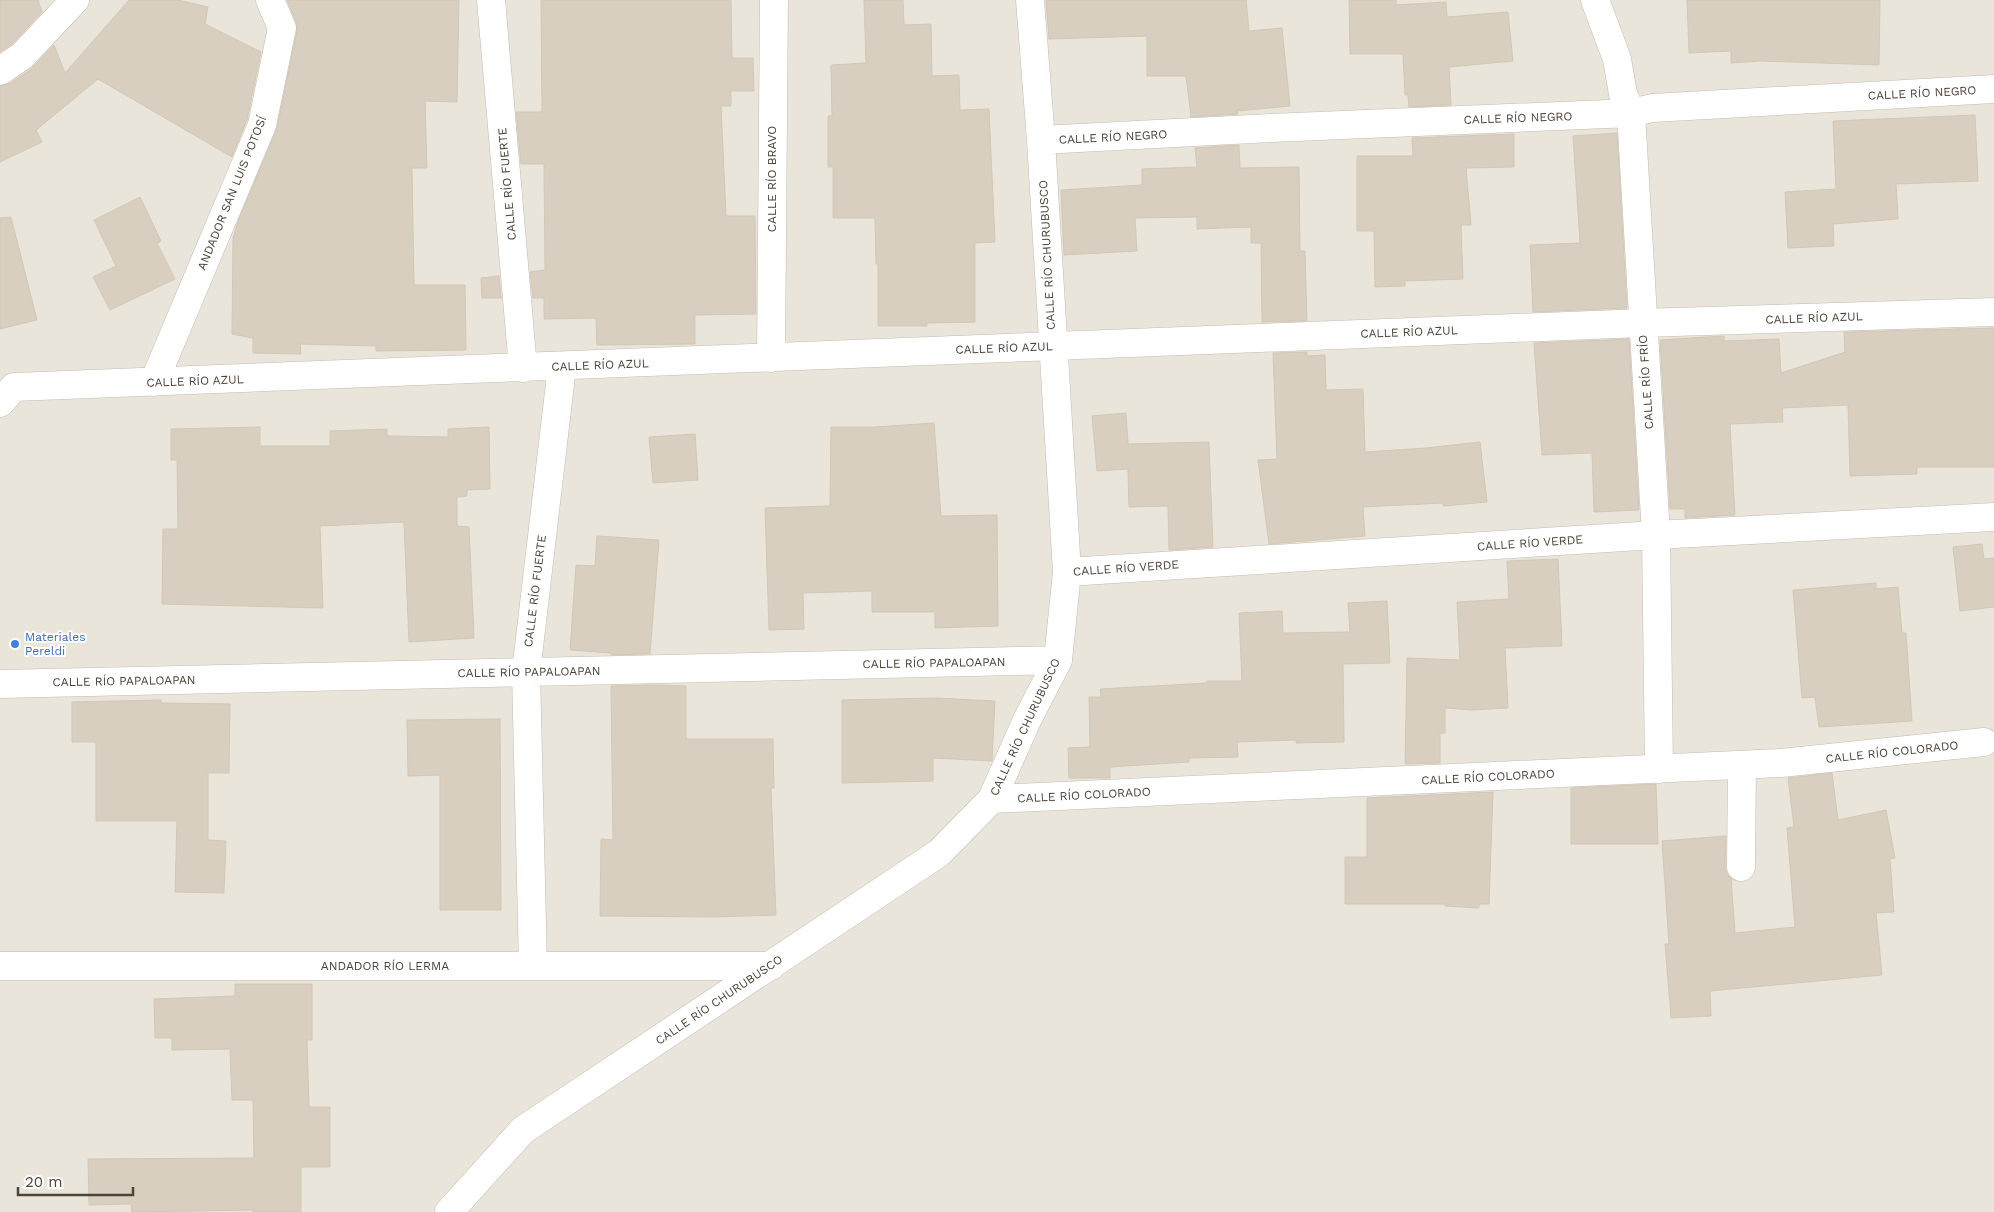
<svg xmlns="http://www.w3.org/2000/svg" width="1994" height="1212" font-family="'Work Sans',sans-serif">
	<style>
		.residential { fill: #eae5da }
		.building { fill: #d8cfc1; stroke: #d3c7b4 }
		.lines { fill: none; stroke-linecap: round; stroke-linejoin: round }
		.minor-casing { stroke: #c2bbae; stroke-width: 29 }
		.minor { stroke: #fff; stroke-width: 28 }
		.shop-dot { fill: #3f7fe0; stroke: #fff; stroke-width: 2 }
		.labels { text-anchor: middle; stroke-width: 4; stroke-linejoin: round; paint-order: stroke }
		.street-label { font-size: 12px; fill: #4b4439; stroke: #fff }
		.shop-label { font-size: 12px; fill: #366cbe; stroke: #fff; text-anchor: start }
	</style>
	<rect width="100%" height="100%" fill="#f6f3ec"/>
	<path class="residential" d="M 0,0 L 1994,0 L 1994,1212 L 0,1212 Z"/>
	<path class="building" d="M 0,0 L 38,0 L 42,12 L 12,44 L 0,52 Z
		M 129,0 L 178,0 L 208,7 L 205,24 L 261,52 L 247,120 L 232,157 L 98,79 L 36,130 L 42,142 L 0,162 L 0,86 L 9,84 L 31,69 L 54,45 L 65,73 Z
		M 287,0 L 459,0 L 457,102 L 425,101 L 427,168 L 412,168 L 414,285 L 465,285 L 466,350 L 376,351 L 376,346 L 300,344 L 301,354 L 253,353 L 253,338 L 232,334 L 233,238 L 239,219 L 277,128 L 297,31 L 296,22 Z
		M 541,0 L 731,0 L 732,58 L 753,58 L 754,91 L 731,91 L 731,106 L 721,106 L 726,216 L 755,216 L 756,314 L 695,315 L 695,344 L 597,345 L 596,318 L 544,319 L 544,298 L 533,298 L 530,272 L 545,270 L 544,164 L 521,164 L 516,112 L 542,112 Z
		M 864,0 L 903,0 L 904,25 L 931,24 L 932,76 L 959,75 L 960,110 L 989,109 L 995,242 L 975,243 L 975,322 L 927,323 L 927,326 L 878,326 L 878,264 L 876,264 L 875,218 L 833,218 L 833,167 L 828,167 L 828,116 L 832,116 L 831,65 L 866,63 Z
		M 1046,0 L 1246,0 L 1249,31 L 1282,28 L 1290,106 L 1237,111 L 1238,114 L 1191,117 L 1186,76 L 1147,76 L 1147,36 L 1049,39 Z
		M 1349,0 L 1396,0 L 1396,5 L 1446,2 L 1447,17 L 1508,12 L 1513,61 L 1449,67 L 1451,105 L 1409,107 L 1408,95 L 1405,95 L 1403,54 L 1350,54 Z
		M 1687,0 L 1880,0 L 1879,65 L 1761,61 L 1731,63 L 1731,51 L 1689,53 Z
		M 1975,115 L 1978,181 L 1896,184 L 1898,219 L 1833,224 L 1834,246 L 1788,248 L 1785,192 L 1836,189 L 1833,121 Z
		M 1617,133 L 1627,308 L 1533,312 L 1530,245 L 1580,243 L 1573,136 Z
		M 1514,134 L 1514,167 L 1466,168 L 1471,225 L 1461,225 L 1463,279 L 1405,281 L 1405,286 L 1375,287 L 1374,231 L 1357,231 L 1357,156 L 1413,156 L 1412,138 Z
		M 1239,145 L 1240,168 L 1299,167 L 1300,251 L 1305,251 L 1307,321 L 1262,322 L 1261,243 L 1251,243 L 1251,227 L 1197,229 L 1197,217 L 1135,218 L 1137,251 L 1064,255 L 1061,190 L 1142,185 L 1142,169 L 1197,167 L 1195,148 Z
		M 140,197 L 161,241 L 157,243 L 175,279 L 110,310 L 93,277 L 116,266 L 94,220 Z
		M 11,217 L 37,320 L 0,329 L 0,218 Z
		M 499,276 L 501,298 L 482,298 L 481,278 Z
		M 1994,328 L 1994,467 L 1917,467 L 1917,474 L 1850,476 L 1848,405 L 1782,408 L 1783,422 L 1730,424 L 1735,515 L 1685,518 L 1685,509 L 1670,509 L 1660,340 L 1724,336 L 1724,341 L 1779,339 L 1781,373 L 1845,352 L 1844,332 Z
		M 1629,339 L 1639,510 L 1594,512 L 1592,453 L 1542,455 L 1534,343 Z
		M 1307,352 L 1307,356 L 1325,355 L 1326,390 L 1363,389 L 1365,452 L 1426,448 L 1480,442 L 1487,502 L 1443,506 L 1443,503 L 1363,507 L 1365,536 L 1269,544 L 1258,460 L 1277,459 L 1273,353 Z
		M 1126,413 L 1128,444 L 1209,442 L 1213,547 L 1169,550 L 1168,506 L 1129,507 L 1128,469 L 1097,471 L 1092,416 Z
		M 934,423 L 941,516 L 997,515 L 998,626 L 935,628 L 935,612 L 872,612 L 872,591 L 803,593 L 804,629 L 769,630 L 765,508 L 830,506 L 831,427 L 874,427 Z
		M 260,427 L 260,446 L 330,446 L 330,431 L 387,429 L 387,436 L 448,437 L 448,429 L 489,427 L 490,489 L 467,490 L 467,496 L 457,497 L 457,526 L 469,527 L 474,638 L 409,642 L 404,522 L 320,526 L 323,608 L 162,604 L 163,529 L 178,529 L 177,460 L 171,460 L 171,429 Z
		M 695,434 L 698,480 L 653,483 L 649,437 Z
		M 597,536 L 659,540 L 650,654 L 611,655 L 611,653 L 570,650 L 576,565 L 595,566 Z
		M 1982,544 L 1984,559 L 1994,558 L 1994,607 L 1960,611 L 1953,547 Z
		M 1558,559 L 1562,646 L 1505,648 L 1508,708 L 1472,710 L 1445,708 L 1445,733 L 1440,733 L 1440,763 L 1405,764 L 1407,658 L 1460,660 L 1457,602 L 1509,599 L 1507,561 Z
		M 1876,583 L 1876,589 L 1898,587 L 1902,633 L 1906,633 L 1912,721 L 1819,727 L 1815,697 L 1802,698 L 1793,590 Z
		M 1387,601 L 1390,663 L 1343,664 L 1344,742 L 1296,743 L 1296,740 L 1237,742 L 1238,757 L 1189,758 L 1189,762 L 1110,767 L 1110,778 L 1069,778 L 1068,748 L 1090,747 L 1089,697 L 1101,697 L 1100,689 L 1207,683 L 1207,681 L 1242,681 L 1239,613 L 1282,611 L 1283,633 L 1350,632 L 1348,603 Z
		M 648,685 L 686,686 L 686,739 L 773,739 L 774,788 L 771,788 L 776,915 L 715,917 L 600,916 L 601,839 L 613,840 L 611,686 Z
		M 936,698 L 995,701 L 992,761 L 933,758 L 933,781 L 842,783 L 842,700 Z
		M 161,700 L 161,703 L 230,704 L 229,773 L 208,773 L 208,840 L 226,841 L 224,893 L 175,892 L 177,821 L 96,821 L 96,742 L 72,742 L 72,702 Z
		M 500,719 L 501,910 L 440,910 L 440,775 L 408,776 L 407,720 Z
		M 1832,773 L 1838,820 L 1886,810 L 1895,858 L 1890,859 L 1894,912 L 1876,913 L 1882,975 L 1710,991 L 1711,1016 L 1671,1018 L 1665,944 L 1669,944 L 1662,841 L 1726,836 L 1725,867 L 1727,874 L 1731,878 L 1735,933 L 1795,927 L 1787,828 L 1794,827 L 1788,778 Z
		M 1656,784 L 1658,844 L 1571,844 L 1571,788 Z
		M 1493,792 L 1489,904 L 1479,904 L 1479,908 L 1445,906 L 1445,904 L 1345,904 L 1345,857 L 1367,857 L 1367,798 Z
		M 235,984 L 312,984 L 312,1040 L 307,1040 L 309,1107 L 330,1107 L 330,1167 L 301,1167 L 301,1212 L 253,1212 L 253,1210 L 132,1212 L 131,1204 L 89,1205 L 88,1159 L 254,1158 L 253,1100 L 232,1100 L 230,1049 L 172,1050 L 172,1038 L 155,1038 L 154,999 L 235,996 Z"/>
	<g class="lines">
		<defs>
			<path id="minor" d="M 491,0 L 523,368
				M 1595,0 L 1617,59 L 1623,94 L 1631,113 L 1656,535 L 1659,769
				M 0,71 L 22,56 L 75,0
				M 1041,140 L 1271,128 L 1631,113 L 1652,108 L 1994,89
				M 771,358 L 774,0
				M 154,382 L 262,125 L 282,28 L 270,0
				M 0,403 L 14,387 L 1642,323 L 1994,312
				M 1067,572 L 1656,535 L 1994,517
				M 0,684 L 1058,660
				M 992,799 L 1781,763 L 1984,742
				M 1741,867 L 1742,765
				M 0,966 L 771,966
				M 533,966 L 526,672 L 562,367
				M 449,1212 L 523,1130 L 939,853 L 992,799 L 1027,720 L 1058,660 L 1067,572 L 1041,140 L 1030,0"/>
		</defs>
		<use href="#minor" class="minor-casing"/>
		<use href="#minor" class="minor"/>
	</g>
	<circle class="shop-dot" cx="15" cy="644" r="5"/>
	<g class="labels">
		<g class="street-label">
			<text transform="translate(1922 93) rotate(-3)" y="4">CALLE RÍO NEGRO</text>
			<text transform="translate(1518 118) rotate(-2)" y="4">CALLE RÍO NEGRO</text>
			<text transform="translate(1113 137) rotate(-3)" y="4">CALLE RÍO NEGRO</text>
			<text transform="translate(772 179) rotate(-90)" y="4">CALLE RÍO BRAVO</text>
			<text transform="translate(507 184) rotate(-95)" y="4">CALLE RÍO FUERTE</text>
			<text transform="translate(232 193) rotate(-68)" y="4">ANDADOR SAN LUIS POTOSÍ</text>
			<text transform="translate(1047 255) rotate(-93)" y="4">CALLE RÍO CHURUBUSCO</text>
			<text transform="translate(1814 318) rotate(-2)" y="4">CALLE RÍO AZUL</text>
			<text transform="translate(1409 332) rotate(-2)" y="4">CALLE RÍO AZUL</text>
			<text transform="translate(1004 348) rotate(-2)" y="4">CALLE RÍO AZUL</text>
			<text transform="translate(600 365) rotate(-2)" y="4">CALLE RÍO AZUL</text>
			<text transform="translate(195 381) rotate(-2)" y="4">CALLE RÍO AZUL</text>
			<text transform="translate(1646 382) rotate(-94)" y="4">CALLE RÍO FRÍO</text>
			<text transform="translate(1530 543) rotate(-4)" y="4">CALLE RÍO VERDE</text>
			<text transform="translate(1126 568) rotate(-4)" y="4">CALLE RÍO VERDE</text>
			<text transform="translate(535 591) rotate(-83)" y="4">CALLE RÍO FUERTE</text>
			<text transform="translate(934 663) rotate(-1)" y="4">CALLE RÍO PAPALOAPAN</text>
			<text transform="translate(529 672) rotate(-1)" y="4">CALLE RÍO PAPALOAPAN</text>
			<text transform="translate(124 681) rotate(-1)" y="4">CALLE RÍO PAPALOAPAN</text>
			<text transform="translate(1025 727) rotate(-65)" y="4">CALLE RÍO CHURUBUSCO</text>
			<text transform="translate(1892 752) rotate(-6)" y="4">CALLE RÍO COLORADO</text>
			<text transform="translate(1488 777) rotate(-3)" y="4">CALLE RÍO COLORADO</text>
			<text transform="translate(1084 795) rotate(-3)" y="4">CALLE RÍO COLORADO</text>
			<text x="385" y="970">ANDADOR RÍO LERMA</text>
			<text transform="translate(719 1000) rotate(-34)" y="4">CALLE RÍO CHURUBUSCO</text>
		</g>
		<g class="shop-label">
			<text x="25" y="641">Materiales<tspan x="25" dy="14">Pereldi</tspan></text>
		</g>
	</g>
	<path d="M18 1187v8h115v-8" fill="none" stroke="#4b4439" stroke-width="2.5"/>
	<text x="25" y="1187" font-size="15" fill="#4b4439" stroke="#ffffff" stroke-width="4" paint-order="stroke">20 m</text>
</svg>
